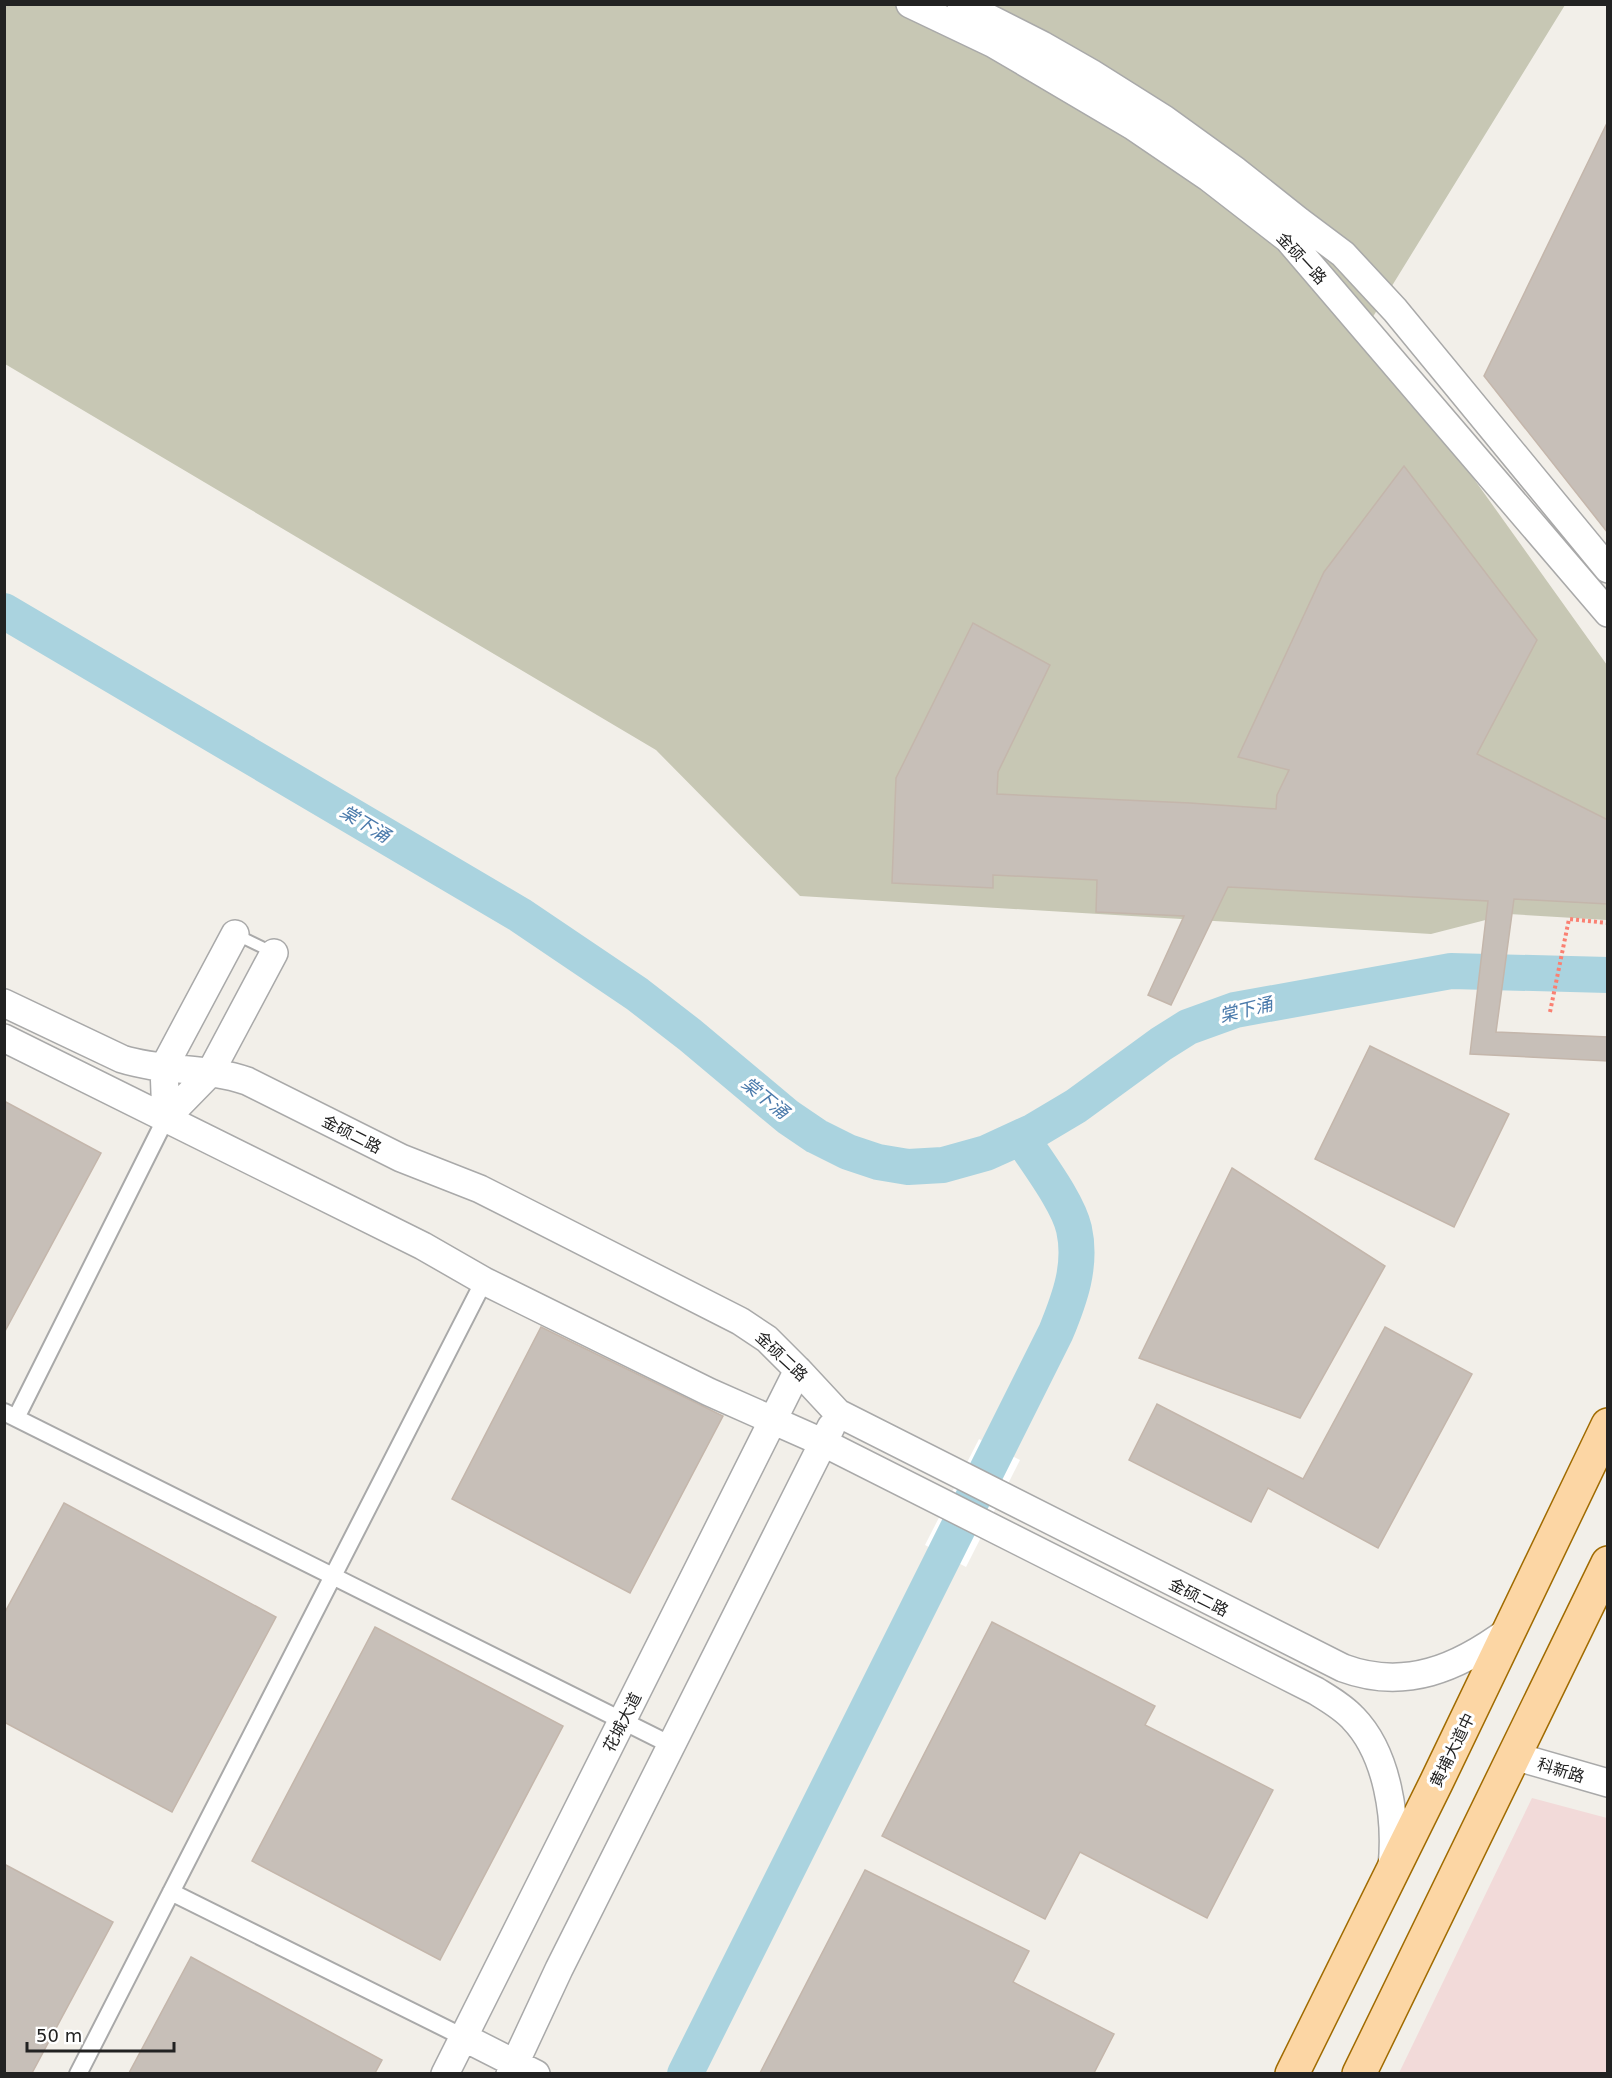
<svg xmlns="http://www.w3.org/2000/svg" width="1612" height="2078" font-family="'DejaVu Sans','Noto Sans SC',sans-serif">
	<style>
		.commercial { fill: #f2dad9 }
		.construction { fill: #c7c7b4 }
		.pier { fill: #fff }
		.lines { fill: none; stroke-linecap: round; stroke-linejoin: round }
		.river { stroke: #aad3df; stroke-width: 36 }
		.building { fill: #c7bfb8; stroke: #c4b6ab; stroke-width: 1.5 }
		.service-casing { stroke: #a9a9a9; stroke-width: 14 }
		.pedestrian-casing { stroke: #a9a9a9; stroke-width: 20 }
		.tertiary-casing { stroke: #a9a9a9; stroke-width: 30 }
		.primary-casing { stroke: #a06b00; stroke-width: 36 }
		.path { stroke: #fa8072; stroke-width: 4; stroke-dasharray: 3 3; stroke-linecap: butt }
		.service { stroke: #fff; stroke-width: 10 }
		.pedestrian { stroke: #fff; stroke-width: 16 }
		.tertiary { stroke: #fff; stroke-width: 27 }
		.primary { stroke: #fcd6a4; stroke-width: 33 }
		.labels { text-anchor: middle; stroke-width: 6; stroke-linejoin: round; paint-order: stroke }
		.street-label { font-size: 16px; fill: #222; stroke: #fff }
		.water-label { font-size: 18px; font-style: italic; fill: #4a7aab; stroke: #fff }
	</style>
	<rect width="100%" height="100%" fill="#f2efe9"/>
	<path class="commercial" d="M 1532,1798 L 1607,1818 L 1607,2073 L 1399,2073 Z"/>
	<path class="construction" d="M 5,5 L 1565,5 L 1366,328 L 1607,665 L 1607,920 L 1509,914 L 1431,934 L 800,896 L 656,750 L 5,364 Z"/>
	<path class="pier" d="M 979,1439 L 1020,1460 L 966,1567 L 925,1545 Z"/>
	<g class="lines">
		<path class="river" d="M 4,611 L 520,915 L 637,994 L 690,1035 L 788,1117 L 816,1136 L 848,1152 L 878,1162 L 908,1167 L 943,1165 L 986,1153 L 1034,1131 L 1076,1106 L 1161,1044 L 1188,1027 L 1235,1010 L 1451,971 L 1608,975
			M 685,2074 L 1056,1332 C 1070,1298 1082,1265 1074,1229 C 1068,1202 1037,1162 1021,1137"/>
	</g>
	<path class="building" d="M 1608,121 L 1608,533 L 1484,376 Z
		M 1404,466 L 1537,640 L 1477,754 L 1608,820 L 1608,904 L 1514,899 L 1496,1032 L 1608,1037 L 1608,1061 L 1470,1054 L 1488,901 L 1228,887 L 1171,1005 L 1148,995 L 1184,916 L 1096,912 L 1097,880 L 993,875 L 993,888 L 892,883 L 896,778 L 973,623 L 1050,665 L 998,772 L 997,794 L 1190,803 L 1276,809 L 1277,795 L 1289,770 L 1238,757 L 1324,572 Z
		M 1370,1046 L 1509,1114 L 1454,1227 L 1315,1159 Z
		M 4,1101 L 101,1153 L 4,1333 Z
		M 1232,1168 L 1385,1266 L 1300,1418 L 1139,1358 Z
		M 541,1327 L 723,1416 L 630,1593 L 452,1499 Z
		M 1385,1327 L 1472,1374 L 1378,1548 L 1268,1488 L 1251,1522 L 1129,1460 L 1157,1404 L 1303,1479 Z
		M 64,1503 L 276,1617 L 172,1812 L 4,1722 L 4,1614 Z
		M 992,1622 L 1155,1706 L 1145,1725 L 1273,1790 L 1207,1918 L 1080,1852 L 1045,1919 L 882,1836 Z
		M 375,1627 L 563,1726 L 440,1960 L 252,1861 Z
		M 4,1864 L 113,1922 L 32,2073 L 4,2073 Z
		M 865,1870 L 1029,1951 L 1013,1982 L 1114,2034 L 1094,2073 L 760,2073 Z
		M 191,1957 L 382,2060 L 375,2073 L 129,2073 Z"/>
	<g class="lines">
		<defs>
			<path id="service" d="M 235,934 L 274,953"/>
			<path id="pedestrian" d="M 4,1412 L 673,1746
				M 16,1418 L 166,1118
				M 171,1892 L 463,2037
				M 78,2074 L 484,1281"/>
			<path id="tertiary" d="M 910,4 L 994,44 L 1133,126 L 1208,177 L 1288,239 L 1608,613
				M 961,4 L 1042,45 L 1091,73 L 1164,119 L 1236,171 L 1299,221 L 1343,254 L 1395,310 L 1608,569
				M 4,1003 L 122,1059 C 163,1072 207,1067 247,1081 L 401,1158 L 480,1189 L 740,1321 L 767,1339 L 798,1370 L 838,1413 L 1343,1668 C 1405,1691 1458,1668 1508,1631
				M 4,1038 L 423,1246 L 484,1281 L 709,1392 L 824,1443 L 1316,1691 C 1329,1699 1343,1707 1353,1718 C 1388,1754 1397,1819 1392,1867
				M 166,1118 L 164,1067 L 235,934
				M 166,1118 L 210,1073 L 274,953
				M 1514,1756 L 1608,1783
				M 463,2037 L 536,2074
				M 445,2074 L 798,1370
				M 510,2074 L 559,1969 L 831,1427"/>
			<path id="primary" d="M 1292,2074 L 1436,1783 L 1608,1425
				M 1359,2074 L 1608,1563"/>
		</defs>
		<use href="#service" class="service-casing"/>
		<use href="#pedestrian" class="pedestrian-casing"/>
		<use href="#tertiary" class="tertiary-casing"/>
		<use href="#primary" class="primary-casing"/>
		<path class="path" d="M 1550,1012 L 1569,919 L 1608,923"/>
		<use href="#service" class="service"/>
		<use href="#pedestrian" class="pedestrian"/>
		<use href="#tertiary" class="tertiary"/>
		<use href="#primary" class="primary"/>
	</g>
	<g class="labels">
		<g class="street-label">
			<text transform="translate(1302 258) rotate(47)" y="6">金硕一路</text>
			<text transform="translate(352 1134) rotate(27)" y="6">金硕二路</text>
			<text transform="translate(782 1356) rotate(43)" y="6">金硕二路</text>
			<text transform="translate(1199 1597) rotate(27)" y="6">金硕二路</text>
			<text transform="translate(622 1722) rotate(-63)" y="6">花城大道</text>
			<text transform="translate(1452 1750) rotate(-64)" y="6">黄埔大道中</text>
			<text transform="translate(1561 1770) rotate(17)" y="6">科新路</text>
		</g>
		<g class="water-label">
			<text transform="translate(365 824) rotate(31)" y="6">棠下涌</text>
			<text transform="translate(1246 1010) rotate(-14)" y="6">棠下涌</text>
			<text transform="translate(765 1098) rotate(39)" y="6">棠下涌</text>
		</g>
	</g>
	<rect width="1612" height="2078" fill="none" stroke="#222222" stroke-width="12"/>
	<path d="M27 2042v9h147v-9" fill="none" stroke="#222222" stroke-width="3"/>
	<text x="36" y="2042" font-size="18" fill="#222222" stroke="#ffffff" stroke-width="4.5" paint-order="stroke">50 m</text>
</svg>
